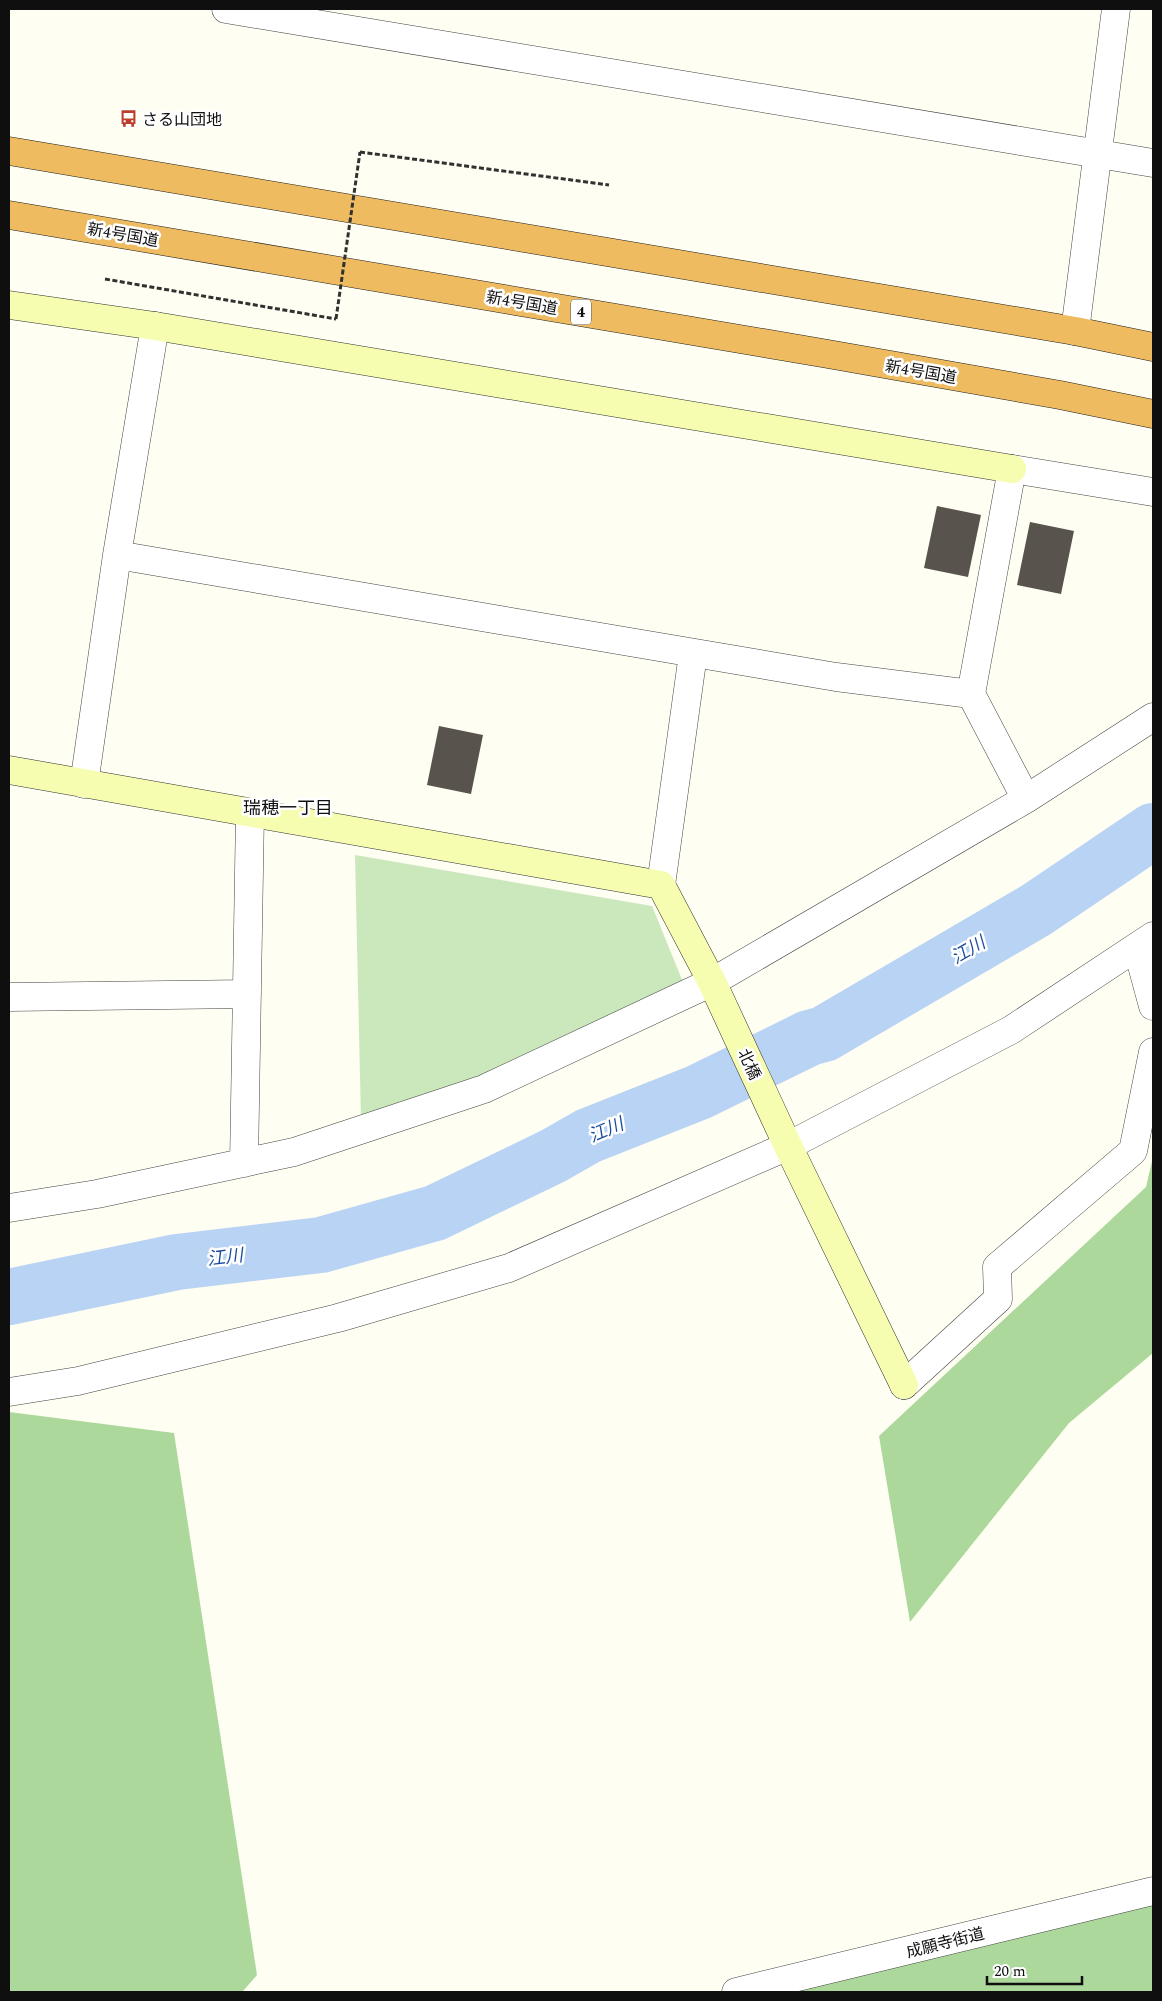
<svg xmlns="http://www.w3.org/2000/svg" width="1162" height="2001" font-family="Spectral,'Noto Sans JP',serif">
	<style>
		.green { fill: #cbe8bc }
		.forest { fill: #acd89c }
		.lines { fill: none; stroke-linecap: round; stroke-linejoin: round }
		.river { stroke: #b9d3f4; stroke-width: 56 }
		.building { fill: #58534c }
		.street-casing { stroke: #424242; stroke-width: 29 }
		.secondary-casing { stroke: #313131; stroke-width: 29 }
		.highway-casing { stroke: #202020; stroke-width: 29 }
		.path { stroke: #313131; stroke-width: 3; stroke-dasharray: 5 2.5; stroke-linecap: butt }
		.street { stroke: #fff; stroke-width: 28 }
		.secondary { stroke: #f6fcb0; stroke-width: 28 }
		.highway { stroke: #eebb60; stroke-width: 28 }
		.path-bridge { stroke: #313131; stroke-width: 3; stroke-dasharray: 5 2.5; stroke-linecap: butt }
		.labels { text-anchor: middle; stroke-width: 5; stroke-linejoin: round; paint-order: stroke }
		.shield { fill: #fff; stroke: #575757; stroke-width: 1 }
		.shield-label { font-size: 15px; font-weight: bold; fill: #0f0f0f }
		.poi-label { font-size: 16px; fill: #0f0f0f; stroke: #fff; text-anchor: start }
		.street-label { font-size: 16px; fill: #0f0f0f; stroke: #fff }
		.neighbourhood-label { font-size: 18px; fill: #0f0f0f; stroke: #fff }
		.water-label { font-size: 18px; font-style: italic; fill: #1c4d9d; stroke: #fff }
	</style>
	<rect width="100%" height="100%" fill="#fefef2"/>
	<path class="green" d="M 355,855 L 652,906 L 685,987 L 490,1078 L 361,1120 Z"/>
	<path class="forest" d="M 1153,1157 L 1153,1353 L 1069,1423 L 910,1622 L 879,1436 L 1146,1187 Z
		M 9,1412 L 174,1433 L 257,1975 L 242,1992 L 9,1992 Z
		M 1153,1897 L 1153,1992 L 779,1992 Z"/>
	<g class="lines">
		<path class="river" d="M 9,1297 L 177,1262 L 321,1245 L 435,1213 L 553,1156 L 588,1136 L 699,1092 L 809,1038 L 824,1034 L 1036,910 L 1153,831"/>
	</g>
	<path class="building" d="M 937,506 L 981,515 L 968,577 L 924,568 Z
		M 1030,522 L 1074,531 L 1061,594 L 1017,585 Z
		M 439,726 L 483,735 L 471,794 L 427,785 Z"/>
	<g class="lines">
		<defs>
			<path id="street" d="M 226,9 L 1153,163
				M 1075,331 L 1116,9
				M 117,555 L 836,677 L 971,694
				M 84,784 L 117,555 L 155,326
				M 1026,799 L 1153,717
				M 661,885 L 693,654
				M 1137,947 L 1153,1006
				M 9,997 L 247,994
				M 244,1163 L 250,813
				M 9,1208 L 97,1194 L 294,1152 L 484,1089 L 712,982 L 1026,799 L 971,694 L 1012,469 L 1153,492
				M 904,1385 L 998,1299 L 997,1267 L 1133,1151 L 1153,1052
				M 9,1392 L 78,1381 L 338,1318 L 509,1268 L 788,1146 L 1011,1030 L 1153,936
				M 736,1992 L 1153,1891"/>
			<path id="secondary" d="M 9,305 L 155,326 L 1012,469
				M 9,770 L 661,885 L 712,982 L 788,1146 L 904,1385"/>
			<path id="highway" d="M 9,151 L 1075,331 L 1153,347
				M 9,215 L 828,354 L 1060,395 L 1153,414"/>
		</defs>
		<use href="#street" class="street-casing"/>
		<use href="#secondary" class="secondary-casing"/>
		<use href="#highway" class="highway-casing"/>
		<path class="path" d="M 360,152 L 609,185
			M 105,279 L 336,319"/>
		<use href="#street" class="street"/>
		<use href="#secondary" class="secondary"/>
		<use href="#highway" class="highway"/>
		<path class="path-bridge" d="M 336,319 L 360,152"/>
	</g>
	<defs>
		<symbol id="bus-bare" viewBox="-9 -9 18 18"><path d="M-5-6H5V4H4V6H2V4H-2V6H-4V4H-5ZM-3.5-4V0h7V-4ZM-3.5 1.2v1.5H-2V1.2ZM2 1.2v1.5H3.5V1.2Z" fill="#bb3f2c" stroke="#fff" stroke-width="2.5" paint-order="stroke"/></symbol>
	</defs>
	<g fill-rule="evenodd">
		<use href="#bus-bare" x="116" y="106" width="25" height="25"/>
	</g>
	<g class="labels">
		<rect class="shield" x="571" y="299.5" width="20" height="25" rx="4"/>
		<g class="shield-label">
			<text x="581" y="317">4</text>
		</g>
		<g class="poi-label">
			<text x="142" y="125">さる山団地</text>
		</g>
		<g class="street-label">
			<text transform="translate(123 234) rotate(10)" y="6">新4号国道</text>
			<text transform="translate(522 302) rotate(10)" y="6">新4号国道</text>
			<text transform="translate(921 371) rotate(10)" y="6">新4号国道</text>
			<text transform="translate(750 1064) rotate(65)" y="6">北橋</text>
			<text transform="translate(945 1942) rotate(-14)" y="6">成願寺街道</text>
		</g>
		<g class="neighbourhood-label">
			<text x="288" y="814">瑞穂一丁目</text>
		</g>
		<g class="water-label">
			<text transform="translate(968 950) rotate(-30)" y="6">江川</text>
			<text transform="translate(606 1130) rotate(-23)" y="6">江川</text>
			<text transform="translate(225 1257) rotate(-7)" y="6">江川</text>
		</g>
	</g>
	<rect width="1162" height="2001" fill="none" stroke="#0f0f0f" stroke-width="20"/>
	<path d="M987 1976v8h95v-8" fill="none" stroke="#0f0f0f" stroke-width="2.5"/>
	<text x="994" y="1976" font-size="15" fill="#0f0f0f" stroke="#ffffff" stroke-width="4" paint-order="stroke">20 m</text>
</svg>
